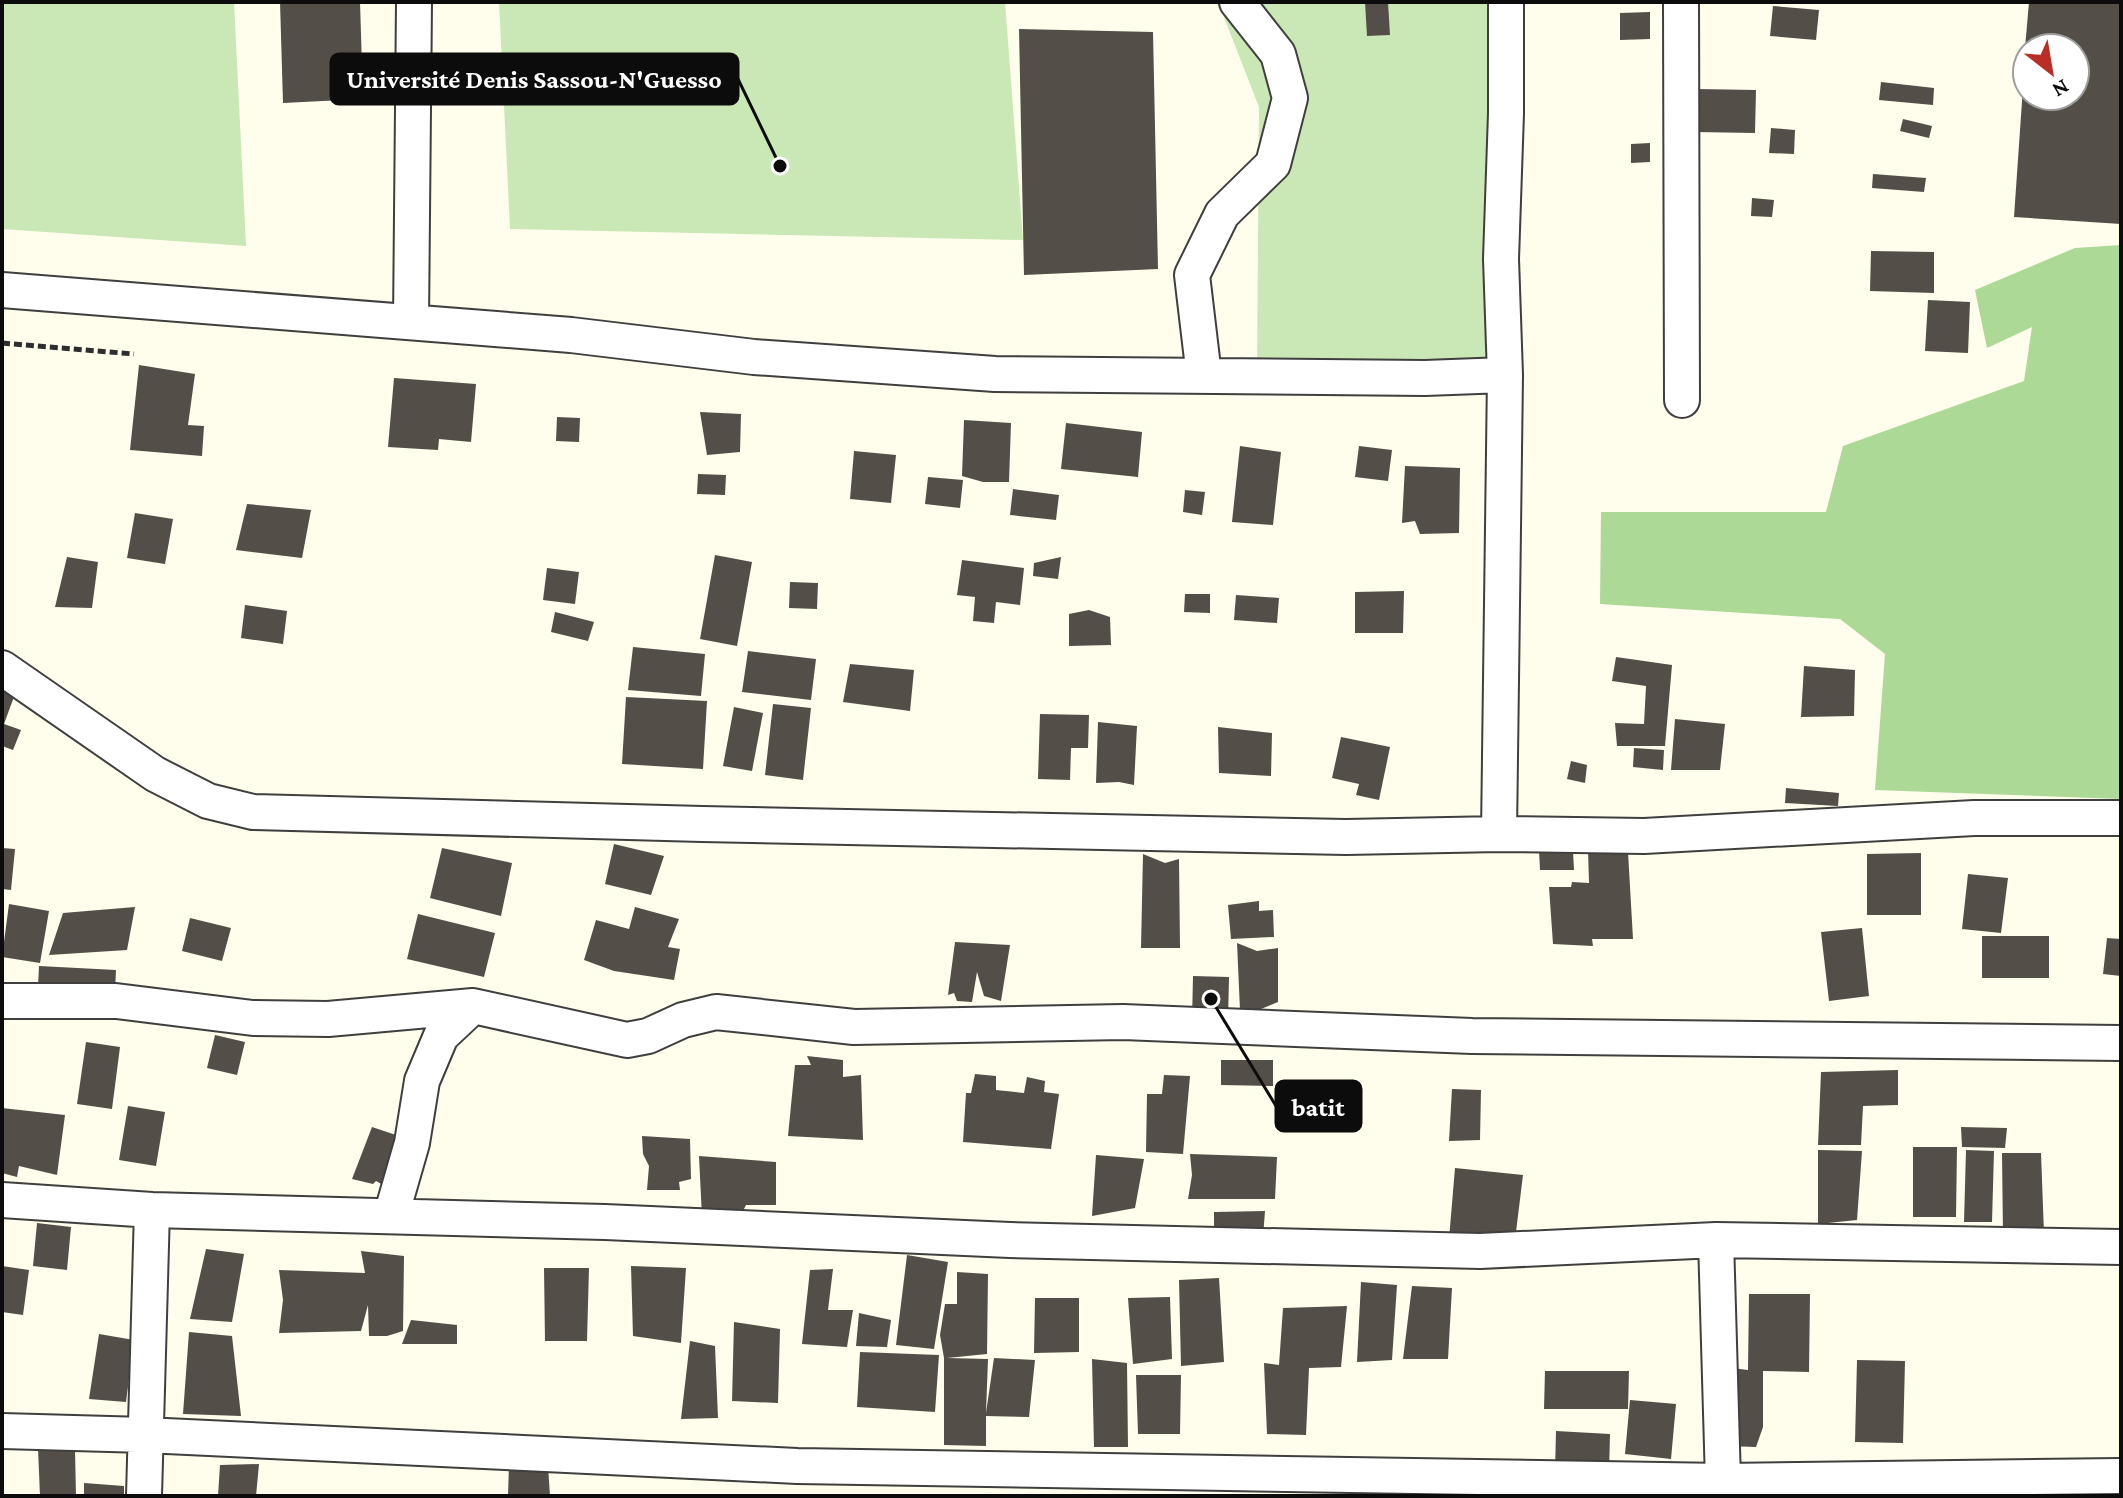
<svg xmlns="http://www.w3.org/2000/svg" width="2123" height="1498" font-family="'Crimson Pro',serif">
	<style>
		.green { fill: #cae8b5 }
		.forest { fill: #acd995 }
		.building { fill: #544e48 }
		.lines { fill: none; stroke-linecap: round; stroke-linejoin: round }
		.minor-casing { stroke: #3f3f3f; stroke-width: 38 }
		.path { stroke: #2e2e2e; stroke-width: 5; stroke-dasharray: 8 4; stroke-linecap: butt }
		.minor { stroke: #fff; stroke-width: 34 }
		.leader { fill: none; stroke: #0c0c0c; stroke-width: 3 }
		.callout-dot { fill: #0c0c0c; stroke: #fff; stroke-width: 3 }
		.callout { fill: #0c0c0c; stroke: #0c0c0c; stroke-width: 3 }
		.callout-label { font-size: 26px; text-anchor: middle; font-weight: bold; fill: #fff }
	</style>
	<rect width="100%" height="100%" fill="#fffdeb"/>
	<path class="green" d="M 2,2 L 234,2 L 246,246 L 2,229 Z
		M 499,2 L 1005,2 L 1023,240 L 510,229 Z
		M 1218,2 L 1489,2 L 1505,375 L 1257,377 L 1259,107 Z"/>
	<path class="forest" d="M 2121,245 L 2121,799 L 1875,790 L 1885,654 L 1840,619 L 1600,604 L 1601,512 L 1826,512 L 1843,446 L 2024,381 L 2032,327 L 1987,348 L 1975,290 L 2075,248 Z"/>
	<path class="building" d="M 280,2 L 360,2 L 363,99 L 283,103 Z
		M 1365,2 L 1388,2 L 1390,35 L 1367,36 Z
		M 2029,2 L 2121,2 L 2121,224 L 2014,217 L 2025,58 L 2027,58 L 2027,96 L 2075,96 L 2075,48 L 2025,48 Z
		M 1773,6 L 1819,10 L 1816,40 L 1770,36 Z
		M 1650,12 L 1650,39 L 1620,40 L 1620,13 Z
		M 1019,29 L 1153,32 L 1158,269 L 1024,275 Z
		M 1881,82 L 1934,88 L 1933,105 L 1879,100 Z
		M 1697,89 L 1756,90 L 1755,133 L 1695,132 Z
		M 1903,119 L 1932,126 L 1929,138 L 1900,131 Z
		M 1771,128 L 1795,130 L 1794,154 L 1769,153 Z
		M 1650,143 L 1650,162 L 1631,163 L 1631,144 Z
		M 1873,174 L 1926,178 L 1924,192 L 1872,188 Z
		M 1752,198 L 1774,200 L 1772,217 L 1751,216 Z
		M 1871,251 L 1934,252 L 1934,293 L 1870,291 Z
		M 1928,300 L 1970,302 L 1968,353 L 1925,351 Z
		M 139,365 L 195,374 L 188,425 L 204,426 L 202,456 L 130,450 Z
		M 394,378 L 476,384 L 471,442 L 439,439 L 438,450 L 388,447 Z
		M 700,412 L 741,414 L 740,452 L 707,455 Z
		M 557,417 L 580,418 L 579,442 L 556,441 Z
		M 964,420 L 1011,423 L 1009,482 L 983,482 L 962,476 Z
		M 1066,423 L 1142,432 L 1138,477 L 1061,469 Z
		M 1240,446 L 1281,452 L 1273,525 L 1232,522 Z
		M 1359,446 L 1392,450 L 1388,481 L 1355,477 Z
		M 854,451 L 896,455 L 891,503 L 850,499 Z
		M 1405,466 L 1460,468 L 1459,533 L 1420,534 L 1415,521 L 1402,523 Z
		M 698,474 L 726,475 L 725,495 L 697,494 Z
		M 928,477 L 963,480 L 960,508 L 925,504 Z
		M 1013,489 L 1059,495 L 1056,520 L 1010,515 Z
		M 1185,490 L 1205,492 L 1202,515 L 1183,512 Z
		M 247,504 L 311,510 L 302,558 L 236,550 Z
		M 135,513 L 173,519 L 165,564 L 127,558 Z
		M 715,555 L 752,562 L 737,646 L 700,639 Z
		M 67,557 L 98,562 L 92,608 L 55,607 Z
		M 1061,557 L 1058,579 L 1033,576 L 1034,563 Z
		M 962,560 L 1024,568 L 1020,605 L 996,602 L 994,623 L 973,621 L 975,597 L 957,595 Z
		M 547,568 L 579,572 L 575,604 L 543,600 Z
		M 790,582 L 818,583 L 817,609 L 789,608 Z
		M 1404,591 L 1403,633 L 1355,633 L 1355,592 Z
		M 1185,594 L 1210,594 L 1210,613 L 1184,612 Z
		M 1236,595 L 1279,598 L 1277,623 L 1234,620 Z
		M 245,605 L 287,611 L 283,644 L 241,638 Z
		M 1089,610 L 1110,617 L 1111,645 L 1069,646 L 1069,614 Z
		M 555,612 L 594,622 L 588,641 L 551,632 Z
		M 633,647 L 705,654 L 701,696 L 628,690 Z
		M 748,651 L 816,659 L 811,700 L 742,692 Z
		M 1616,657 L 1672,665 L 1665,746 L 1617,746 L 1615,723 L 1644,724 L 1646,686 L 1612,681 Z
		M 850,664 L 914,670 L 910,711 L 843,702 Z
		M 1804,666 L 1855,670 L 1854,716 L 1801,717 Z
		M 2,689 L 15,694 L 4,724 L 21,730 L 13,750 L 2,746 Z
		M 626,697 L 707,701 L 703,769 L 622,764 Z
		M 773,704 L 811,708 L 803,780 L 765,775 Z
		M 734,707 L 763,713 L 752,771 L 723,766 Z
		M 1040,714 L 1089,715 L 1088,748 L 1071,748 L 1070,780 L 1038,779 Z
		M 1675,719 L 1725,724 L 1720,770 L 1671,770 Z
		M 1098,722 L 1137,726 L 1134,785 L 1119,782 L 1096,783 Z
		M 1218,727 L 1272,733 L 1271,776 L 1219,773 Z
		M 1341,737 L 1390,747 L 1379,800 L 1356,795 L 1359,784 L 1332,778 Z
		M 1634,748 L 1664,750 L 1663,770 L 1633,767 Z
		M 1571,761 L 1587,765 L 1585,783 L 1567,779 Z
		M 1786,788 L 1839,793 L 1838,806 L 1785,803 Z
		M 614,844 L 664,856 L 651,895 L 605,884 Z
		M 2,848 L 15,849 L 11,890 L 2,889 Z
		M 442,848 L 512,863 L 501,916 L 430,898 Z
		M 1588,849 L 1628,852 L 1633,939 L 1592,939 L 1593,946 L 1553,944 L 1549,887 L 1571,887 L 1572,882 L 1589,883 Z
		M 1539,850 L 1573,851 L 1574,870 L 1540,870 Z
		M 1921,853 L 1921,915 L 1867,915 L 1867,854 Z
		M 1143,854 L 1165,863 L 1179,859 L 1180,948 L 1141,948 Z
		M 1968,874 L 2008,878 L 2001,933 L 1962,929 Z
		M 1259,901 L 1259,911 L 1273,910 L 1274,937 L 1231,939 L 1228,905 Z
		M 9,904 L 49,911 L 40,963 L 2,957 Z
		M 135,907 L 127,950 L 49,955 L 63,913 Z
		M 635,907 L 679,919 L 668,947 L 680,949 L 674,980 L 614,971 L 584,960 L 596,920 L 629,929 Z
		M 418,914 L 495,933 L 484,977 L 407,959 Z
		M 190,918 L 231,928 L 222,961 L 182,951 Z
		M 1862,928 L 1869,996 L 1829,1001 L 1821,932 Z
		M 1982,936 L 2049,936 L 2049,978 L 1982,978 Z
		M 2107,938 L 2121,939 L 2121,976 L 2103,974 Z
		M 955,942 L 1010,945 L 1001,1001 L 984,996 L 977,972 L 972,1002 L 957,1001 L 954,993 L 948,995 Z
		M 1237,943 L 1257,951 L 1278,948 L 1278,1002 L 1261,1009 L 1240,1010 Z
		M 39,966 L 116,970 L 115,991 L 38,987 Z
		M 1193,976 L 1229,977 L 1228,1022 L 1192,1021 Z
		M 215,1035 L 245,1042 L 237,1075 L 207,1068 Z
		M 86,1042 L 120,1047 L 112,1109 L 77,1104 Z
		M 807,1056 L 843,1060 L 843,1077 L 861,1075 L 863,1140 L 788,1136 L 795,1065 L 811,1065 Z
		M 1221,1060 L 1273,1060 L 1273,1086 L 1221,1085 Z
		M 1898,1070 L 1898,1105 L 1863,1106 L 1861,1145 L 1818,1145 L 1821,1072 Z
		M 975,1074 L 996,1076 L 996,1090 L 1024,1093 L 1027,1077 L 1045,1081 L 1044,1092 L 1059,1094 L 1051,1149 L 963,1142 L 966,1093 L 971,1093 Z
		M 1164,1075 L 1190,1076 L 1183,1154 L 1146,1152 L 1147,1094 L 1162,1094 Z
		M 1452,1089 L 1481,1090 L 1480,1140 L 1449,1141 Z
		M 128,1106 L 165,1112 L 156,1166 L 119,1160 Z
		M 2,1108 L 65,1115 L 57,1175 L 19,1166 L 17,1177 L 2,1173 Z
		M 372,1127 L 408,1139 L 392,1190 L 376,1181 L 373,1184 L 352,1179 Z
		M 1961,1127 L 2007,1128 L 2005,1148 L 1962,1147 Z
		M 642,1136 L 690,1139 L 691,1179 L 679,1182 L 680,1190 L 647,1190 L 649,1166 L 643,1154 Z
		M 1913,1147 L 1957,1147 L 1956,1217 L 1913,1217 Z
		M 1818,1150 L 1862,1151 L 1857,1220 L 1818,1224 Z
		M 1966,1150 L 1994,1151 L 1992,1222 L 1964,1222 Z
		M 2002,1153 L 2041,1153 L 2044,1234 L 2003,1236 Z
		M 1190,1154 L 1277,1157 L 1275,1199 L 1188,1199 L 1192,1175 Z
		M 1096,1155 L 1144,1159 L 1135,1208 L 1092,1216 Z
		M 699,1156 L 776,1162 L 776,1205 L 746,1205 L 739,1219 L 702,1217 Z
		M 1455,1168 L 1523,1175 L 1515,1240 L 1449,1239 Z
		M 1265,1211 L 1263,1237 L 1214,1238 L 1214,1212 Z
		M 37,1223 L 71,1227 L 67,1270 L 33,1266 Z
		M 206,1249 L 244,1254 L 232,1322 L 190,1319 Z
		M 361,1251 L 404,1256 L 403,1331 L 387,1336 L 369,1336 L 368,1305 L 361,1331 L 279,1333 L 283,1300 L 279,1270 L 365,1273 Z
		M 907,1255 L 948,1262 L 934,1349 L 896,1345 Z
		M 2,1266 L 29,1270 L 23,1315 L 2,1312 Z
		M 631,1266 L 686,1268 L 681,1343 L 633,1336 Z
		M 544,1268 L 589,1268 L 587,1341 L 545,1341 Z
		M 833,1269 L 828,1310 L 853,1310 L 847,1347 L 802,1344 L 810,1270 Z
		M 957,1272 L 988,1274 L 987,1354 L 947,1358 L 988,1359 L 986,1413 L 994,1358 L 1035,1360 L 1029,1417 L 986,1416 L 986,1446 L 944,1445 L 944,1358 L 940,1335 L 945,1304 L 957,1304 Z
		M 1219,1278 L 1224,1362 L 1181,1366 L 1179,1280 Z
		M 1361,1282 L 1397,1285 L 1392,1360 L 1357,1362 Z
		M 1412,1286 L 1452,1288 L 1448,1359 L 1403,1359 Z
		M 1749,1294 L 1810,1294 L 1809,1372 L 1763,1371 L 1763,1427 L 1756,1447 L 1727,1446 L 1724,1367 L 1748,1370 Z
		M 1170,1297 L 1172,1359 L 1133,1364 L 1128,1298 Z
		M 1035,1298 L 1079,1298 L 1079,1352 L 1034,1353 Z
		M 1347,1306 L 1341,1367 L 1309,1368 L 1306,1435 L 1267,1434 L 1264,1363 L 1279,1365 L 1283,1308 Z
		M 859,1313 L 891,1320 L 887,1347 L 856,1346 Z
		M 411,1320 L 457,1325 L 457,1344 L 402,1344 Z
		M 734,1322 L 780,1329 L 778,1403 L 732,1401 Z
		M 189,1332 L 232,1336 L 241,1416 L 183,1414 Z
		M 99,1334 L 134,1340 L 126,1402 L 89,1399 Z
		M 690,1341 L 715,1346 L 718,1418 L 681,1419 Z
		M 860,1352 L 939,1355 L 935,1412 L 857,1407 Z
		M 1092,1359 L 1127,1363 L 1128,1447 L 1094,1447 Z
		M 1857,1360 L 1905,1361 L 1903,1443 L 1855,1442 Z
		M 1545,1371 L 1629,1371 L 1628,1409 L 1544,1409 Z
		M 1136,1375 L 1181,1375 L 1180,1434 L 1138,1434 Z
		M 1630,1400 L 1676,1404 L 1671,1459 L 1625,1454 Z
		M 1556,1431 L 1610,1434 L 1609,1472 L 1555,1472 Z
		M 38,1448 L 75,1450 L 76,1496 L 40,1496 Z
		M 259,1464 L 256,1496 L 218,1496 L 220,1465 Z
		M 509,1464 L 548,1466 L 550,1496 L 508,1496 Z
		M 84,1483 L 124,1486 L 124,1496 L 84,1496 Z"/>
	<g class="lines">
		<defs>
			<path id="minor" d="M 1681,2 L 1682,400
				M 2,290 L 571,335 L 754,357 L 995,374 L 1425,378 L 1505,375
				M 411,322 L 414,2
				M 1204,376 L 1192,275 L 1222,214 L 1273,164 L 1290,98 L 1278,54 L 1237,2
				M 2,668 L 155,774 L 208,801 L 253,812 L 702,824 L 1346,837 L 1499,834 L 1644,836 L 1974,818 L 2121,818
				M 1499,834 L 1505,375 L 1501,259 L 1506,113 L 1506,2
				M 2,1001 L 116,1001 L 253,1018 L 328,1019 L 473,1006 L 627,1040 L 648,1036 L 683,1020 L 716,1012 L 854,1027 L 1123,1022 L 1472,1036 L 2121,1043
				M 2,1200 L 152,1210 L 605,1222 L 1010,1240 L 1480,1251 L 1716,1240 L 2121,1247
				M 391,1216 L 412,1143 L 422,1081 L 441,1036 L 473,1006
				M 1716,1240 L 1723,1481 L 1725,1496
				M 2,1431 L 145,1435 L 797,1466 L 1723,1481 L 2121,1476
				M 144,1496 L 152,1210"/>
		</defs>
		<use href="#minor" class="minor-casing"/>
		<path class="path" d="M 2,343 L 134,354"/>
		<use href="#minor" class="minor"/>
	</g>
	<path class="leader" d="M780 166L738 79M1211 999L1276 1106"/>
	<g class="callout-dot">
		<circle cx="780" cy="166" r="8"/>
		<circle cx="1211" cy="999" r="8"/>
	</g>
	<g class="callout">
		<rect x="331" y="54" width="407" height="50" rx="8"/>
		<rect x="1276" y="1081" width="85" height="50" rx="8"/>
	</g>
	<g class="callout-label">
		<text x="534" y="88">Université Denis Sassou-N'Guesso</text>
		<text x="1318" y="1116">batit</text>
	</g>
	<rect width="2123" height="1498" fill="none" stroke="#0c0c0c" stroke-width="8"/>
	<g transform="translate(2051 72) rotate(149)"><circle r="38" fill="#ffffff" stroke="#9e9e9e" stroke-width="2"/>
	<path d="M0-6L14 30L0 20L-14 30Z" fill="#bb2e25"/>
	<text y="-12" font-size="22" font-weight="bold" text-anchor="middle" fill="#0c0c0c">N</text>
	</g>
</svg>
